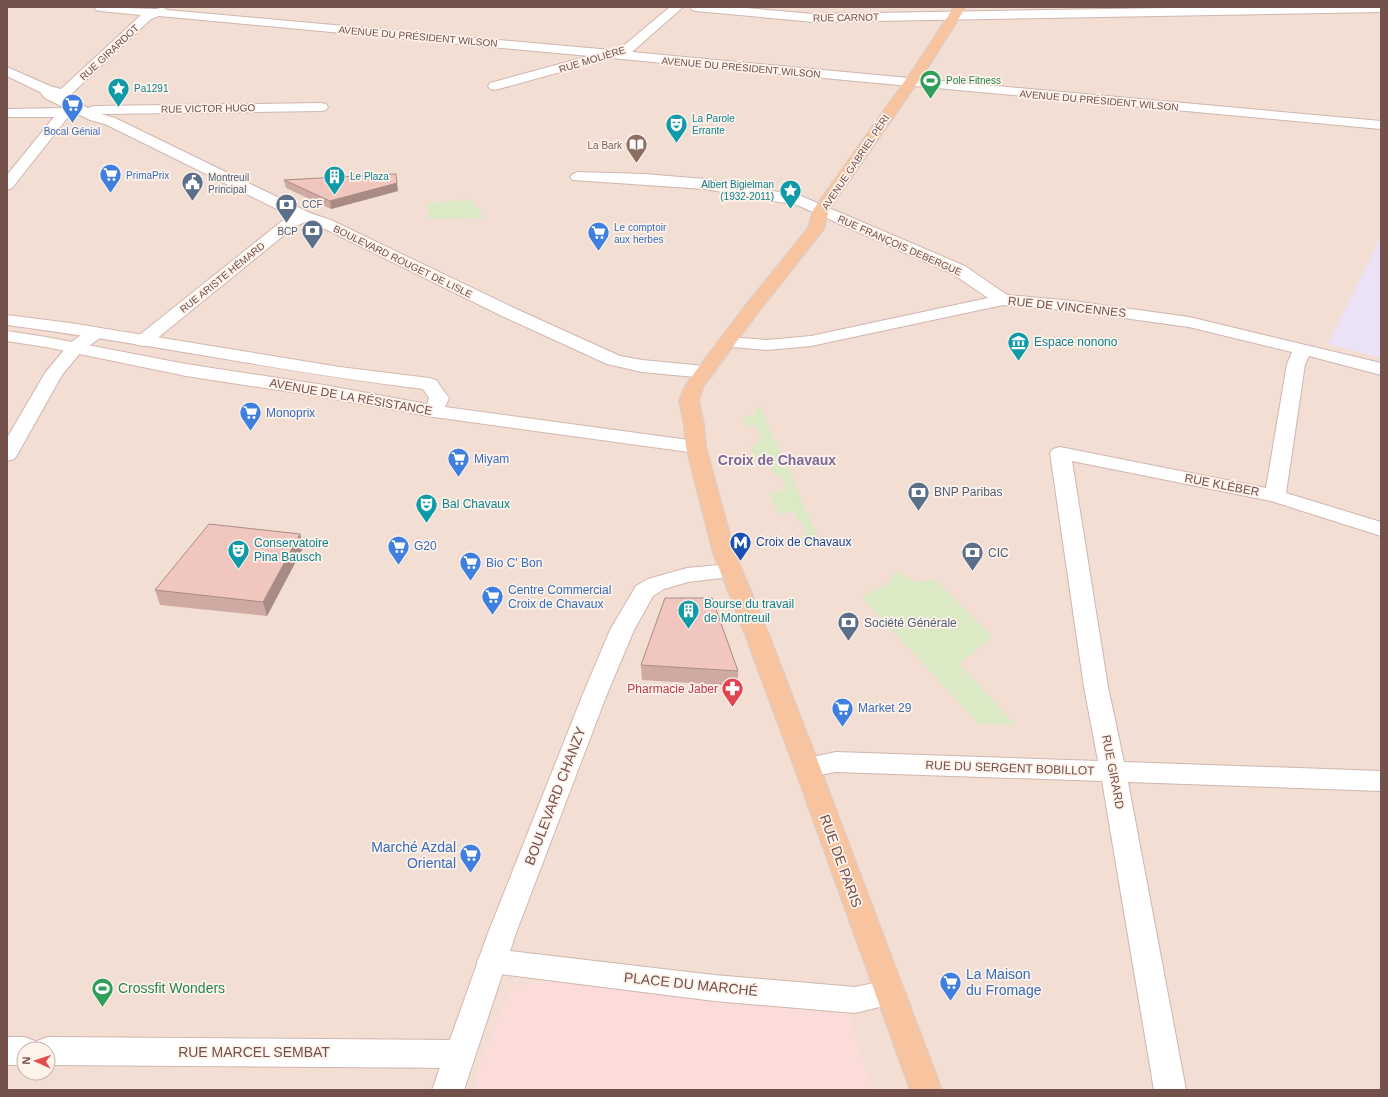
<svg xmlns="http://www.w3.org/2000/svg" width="1388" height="1097" font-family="Arial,sans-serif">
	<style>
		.residential { fill: #f3ded4; fill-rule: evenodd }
		.commercial { fill: #fcdcd9 }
		.education { fill: #ebe2f8 }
		.green { fill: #dbe9c4 }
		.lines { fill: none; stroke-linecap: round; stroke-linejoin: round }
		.minor-casing { stroke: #cfb6af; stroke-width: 2 }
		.tertiary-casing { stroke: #cfb6af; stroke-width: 2 }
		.secondary-casing { stroke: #d5b6ae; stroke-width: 2 }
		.primary-casing { stroke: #d8cecd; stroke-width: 2 }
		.minor { fill: #fff; fill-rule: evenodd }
		.tertiary { fill: #fff; fill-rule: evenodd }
		.secondary { fill: #fff; fill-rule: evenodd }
		.primary { fill: #f8c4a0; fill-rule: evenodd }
		.wall { fill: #ceaaa3 }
		.shaded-wall { fill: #a88b85 }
		.building { fill: #f0c6be; stroke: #a88b85 }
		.labels { text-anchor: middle; stroke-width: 3.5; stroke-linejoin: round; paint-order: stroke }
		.far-street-label { font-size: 10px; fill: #74504b; stroke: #fef3eb }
		.far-leisure-label { font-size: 10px; fill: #27864d; stroke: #fef3eb; text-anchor: start }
		.far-culture-label { font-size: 10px; fill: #0d838f; stroke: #fef3eb; text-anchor: start }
		.far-shop-label { font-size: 10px; fill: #366cbe; stroke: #fef3eb; text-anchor: start }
		.far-education-label { font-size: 10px; fill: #785e54; stroke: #fef3eb; text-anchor: end }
		.far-service-label { font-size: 10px; fill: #4e5e75; stroke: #fef3eb; text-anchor: start }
		.street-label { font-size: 12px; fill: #74504b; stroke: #fef3eb }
		.culture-label { font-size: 12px; fill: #0d838f; stroke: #fef3eb; text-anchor: start }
		.shop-label { font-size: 12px; fill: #366cbe; stroke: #fef3eb; text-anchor: start }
		.service-label { font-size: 12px; fill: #4e5e75; stroke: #fef3eb; text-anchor: start }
		.transit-label { font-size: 12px; fill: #164399; stroke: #fef3eb; text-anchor: start }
		.health-label { font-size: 12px; fill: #be3a42; stroke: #fef3eb; text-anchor: end }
		.quarter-label { font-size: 14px; font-weight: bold; fill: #7c6797; stroke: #fef3eb }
		.near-street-label { font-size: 14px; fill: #74504b; stroke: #fef3eb }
		.near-shop-label { font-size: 14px; fill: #366cbe; stroke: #fef3eb; text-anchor: end }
		.near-leisure-label { font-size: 14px; fill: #27864d; stroke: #fef3eb; text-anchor: start }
	</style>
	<rect width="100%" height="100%" fill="#fceee5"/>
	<path class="residential" d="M 7,7 L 1381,7 L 1381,1090 L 7,1090 ZM 24,1049 L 48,1049 L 48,1073 L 24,1073 Z"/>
	<path class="commercial" d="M 541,980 L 847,1009 L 872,1090 L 474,1090 L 478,1071 L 503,1005 L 515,987 Z"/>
	<path class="education" d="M 1381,236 L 1381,358 L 1328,344 Z"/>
	<path class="green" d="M 470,199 L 485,218 L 429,219 L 428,204 Z
		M 760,407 L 818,537 L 814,545 L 808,548 L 796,543 L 793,539 L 807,536 L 804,525 L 798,522 L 794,512 L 779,514 L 770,493 L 786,490 L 781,476 L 773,473 L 767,461 L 756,461 L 750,446 L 757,444 L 759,439 L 763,438 L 756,425 L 746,426 L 742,417 L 753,415 L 756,411 L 755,408 Z
		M 896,571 L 916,582 L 936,580 L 992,636 L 959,664 L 1016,725 L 979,724 L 861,596 L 886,586 Z"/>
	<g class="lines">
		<defs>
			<path id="minor" d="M 94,7 L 157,9 L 162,7 L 167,10 L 611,50 L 622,47 L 670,7 L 683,7 L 632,52 L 909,78 L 914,79 L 916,82 L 914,85 L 909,86 L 611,58 L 495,90 L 490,89 L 488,86 L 490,83 L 589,56 L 159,16 L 151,19 L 67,98 L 88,108 L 94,106 L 321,103 L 326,104 L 328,107 L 326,110 L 321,111 L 101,114 L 115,118 L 310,213 L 331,220 L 514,308 L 620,356 L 642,360 L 705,366 L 712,368 L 714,372 L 712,376 L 705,378 L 642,372 L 607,364 L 502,316 L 319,226 L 305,222 L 294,227 L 149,345 L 143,346 L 137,345 L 134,341 L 137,337 L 282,221 L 291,216 L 105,124 L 90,120 L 76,113 L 69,116 L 12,188 L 7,190 L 7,175 L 54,117 L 7,117 L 7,109 L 65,108 L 45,98 L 40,92 L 7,76 L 7,67 L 50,86 L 61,89 L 141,15 L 100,11 L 96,10 Z
				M 690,7 L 735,7 L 814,14 L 1229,7 L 1381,7 L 1381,12 L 814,22 L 696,11 L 692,10 Z
				M 578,172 L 644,174 L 705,179 L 801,196 L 965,266 L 1007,295 L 1073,301 L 1189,317 L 1381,363 L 1381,375 L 1309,356 L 1305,364 L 1286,493 L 1381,522 L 1381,536 L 1271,501 L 1072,461 L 1108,687 L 1124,762 L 1381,771 L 1381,791 L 1128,782 L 1186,1090 L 1154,1090 L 1102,781 L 836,772 L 807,777 L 798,774 L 794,767 L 798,760 L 836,752 L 1098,761 L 1084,687 L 1050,453 L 1053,449 L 1060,447 L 1266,488 L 1287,364 L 1292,352 L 1189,327 L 1073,311 L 1003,305 L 811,346 L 767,350 L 721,346 L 718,342 L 721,338 L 727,337 L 767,340 L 811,336 L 988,298 L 953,274 L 797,205 L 705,189 L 573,180 L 570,177 L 573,174 Z
				M 95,328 L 101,329 L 104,333 L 101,337 L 81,352 L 62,375 L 17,455 L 14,459 L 7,461 L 7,438 L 45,373 L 69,344 L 89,329 Z
				M 492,949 L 714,975 L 855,987 L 889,980 L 900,984 L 904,993 L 900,1002 L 855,1013 L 714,1001 L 492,973 L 482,970 L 477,961 L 482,952 Z
				M 7,1037 L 24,1037 L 35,1041 L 36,1043 L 37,1041 L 48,1037 L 459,1040 L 470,1044 L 475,1054 L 470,1064 L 459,1068 L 48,1065 L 48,1049 L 24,1049 L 24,1065 L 7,1065 Z"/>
			<path id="tertiary" d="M 909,78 L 1381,121 L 1381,129 L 904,85 L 902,82 L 904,79 Z"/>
			<path id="secondary" d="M 7,315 L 70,323 L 340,367 L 429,378 L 436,380 L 449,398 L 445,407 L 696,441 L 703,443 L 706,447 L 703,451 L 696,453 L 434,417 L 324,397 L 186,376 L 46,347 L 7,341 L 7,331 L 46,337 L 186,364 L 324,385 L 427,404 L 429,398 L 423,389 C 284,372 146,343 7,325 Z
				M 730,564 L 738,566 L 741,571 L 738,576 L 688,582 L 664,589 L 653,596 L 634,630 L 607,694 L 516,933 L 464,1090 L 432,1090 L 488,933 L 583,694 L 610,630 L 636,586 L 648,579 L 687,568 Z"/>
			<path id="primary" d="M 954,7 L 966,7 L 927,69 L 829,210 L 824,229 L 757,314 L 704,386 L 699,400 L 704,425 L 706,447 L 735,553 L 768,632 L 820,767 L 942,1090 L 910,1090 L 794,767 L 744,632 L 713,553 L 686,447 L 684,425 L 679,400 L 685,386 L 698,368 L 745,306 L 808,228 L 813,210 L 914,68 Z"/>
		</defs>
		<use href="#minor" class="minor-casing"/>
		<use href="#tertiary" class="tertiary-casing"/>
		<use href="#secondary" class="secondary-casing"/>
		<use href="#primary" class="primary-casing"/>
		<use href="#minor" class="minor"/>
		<use href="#tertiary" class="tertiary"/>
		<use href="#secondary" class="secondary"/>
		<use href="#primary" class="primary"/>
	</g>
	<path class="wall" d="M 284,180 L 398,191 L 331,209 L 286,188 Z
		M 300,534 L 303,548 L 267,616 L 160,605 L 155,590 Z
		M 641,665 L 738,671 L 738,686 L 642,680 Z"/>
	<path class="shaded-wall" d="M 397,183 L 398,191 L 331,209 L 330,201 Z
		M 300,534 L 303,548 L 267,616 L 263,602 Z"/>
	<path class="building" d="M 396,174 L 397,183 L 330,201 L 284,180 Z
		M 209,524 L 300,534 L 263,602 L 155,590 Z
		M 665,598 L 712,598 L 738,671 L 641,665 Z"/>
	<defs>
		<symbol id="stadium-pin" viewBox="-11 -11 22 30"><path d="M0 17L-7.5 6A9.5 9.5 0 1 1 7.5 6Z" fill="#2e9e5b" stroke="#fef3eb"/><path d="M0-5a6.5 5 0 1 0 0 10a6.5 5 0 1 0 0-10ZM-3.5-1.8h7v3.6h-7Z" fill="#fff"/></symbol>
		<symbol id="sight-pin" viewBox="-11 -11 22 30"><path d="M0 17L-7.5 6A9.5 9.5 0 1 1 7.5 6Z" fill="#0f9aa8" stroke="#fef3eb"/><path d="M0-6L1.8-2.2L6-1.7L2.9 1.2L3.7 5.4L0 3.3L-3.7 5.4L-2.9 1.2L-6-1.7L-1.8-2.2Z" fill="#fff"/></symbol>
		<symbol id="supermarket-pin" viewBox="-11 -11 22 30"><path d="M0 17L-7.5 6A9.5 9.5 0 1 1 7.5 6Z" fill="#3f7fe0" stroke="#fef3eb"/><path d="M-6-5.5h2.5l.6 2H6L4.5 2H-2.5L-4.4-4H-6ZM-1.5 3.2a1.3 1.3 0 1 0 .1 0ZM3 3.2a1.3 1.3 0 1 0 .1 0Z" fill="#fff"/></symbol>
		<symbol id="theatre-pin" viewBox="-11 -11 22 30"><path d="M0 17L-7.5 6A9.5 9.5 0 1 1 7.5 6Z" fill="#0f9aa8" stroke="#fef3eb"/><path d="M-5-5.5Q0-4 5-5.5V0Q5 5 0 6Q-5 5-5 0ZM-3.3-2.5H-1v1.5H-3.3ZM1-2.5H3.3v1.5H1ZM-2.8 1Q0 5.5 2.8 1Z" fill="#fff"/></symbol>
		<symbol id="library-pin" viewBox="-11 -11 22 30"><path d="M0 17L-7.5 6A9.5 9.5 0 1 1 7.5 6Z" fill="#8d6e63" stroke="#fef3eb"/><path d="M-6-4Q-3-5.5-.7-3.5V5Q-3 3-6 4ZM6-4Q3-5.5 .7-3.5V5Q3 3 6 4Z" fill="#fff"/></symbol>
		<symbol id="building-pin" viewBox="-11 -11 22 30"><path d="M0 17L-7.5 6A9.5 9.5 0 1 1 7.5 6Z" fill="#0f9aa8" stroke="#fef3eb"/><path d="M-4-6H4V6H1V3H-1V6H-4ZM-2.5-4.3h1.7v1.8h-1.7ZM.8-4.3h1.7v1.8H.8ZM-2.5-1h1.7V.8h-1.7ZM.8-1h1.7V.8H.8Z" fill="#fff"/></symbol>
		<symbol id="civic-pin" viewBox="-11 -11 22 30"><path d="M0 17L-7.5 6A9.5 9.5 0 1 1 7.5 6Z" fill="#5c6f8a" stroke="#fef3eb"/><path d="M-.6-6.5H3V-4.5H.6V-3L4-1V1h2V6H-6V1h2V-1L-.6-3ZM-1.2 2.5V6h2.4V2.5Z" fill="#fff"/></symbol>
		<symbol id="bank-pin" viewBox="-11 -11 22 30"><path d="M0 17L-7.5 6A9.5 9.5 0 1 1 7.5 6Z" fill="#5c6f8a" stroke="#fef3eb"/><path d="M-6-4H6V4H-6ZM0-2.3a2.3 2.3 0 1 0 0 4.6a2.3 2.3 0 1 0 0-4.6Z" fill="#fff"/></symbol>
		<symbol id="museum-pin" viewBox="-11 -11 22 30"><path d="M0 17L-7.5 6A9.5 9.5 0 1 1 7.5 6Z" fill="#0f9aa8" stroke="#fef3eb"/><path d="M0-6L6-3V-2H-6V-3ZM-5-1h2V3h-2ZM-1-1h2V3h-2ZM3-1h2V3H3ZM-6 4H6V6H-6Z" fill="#fff"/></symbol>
		<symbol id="metro-pin" viewBox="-11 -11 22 30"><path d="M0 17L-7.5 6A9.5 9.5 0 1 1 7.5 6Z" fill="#1a4fb4" stroke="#fef3eb"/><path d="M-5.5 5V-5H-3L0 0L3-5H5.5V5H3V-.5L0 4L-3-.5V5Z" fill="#fff"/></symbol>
		<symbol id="pharmacy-pin" viewBox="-11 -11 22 30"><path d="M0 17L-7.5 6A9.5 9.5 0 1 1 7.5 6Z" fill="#e0444e" stroke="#fef3eb"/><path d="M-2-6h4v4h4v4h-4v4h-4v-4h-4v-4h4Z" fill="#fff"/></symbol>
	</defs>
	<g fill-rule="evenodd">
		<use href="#stadium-pin" x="918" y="68" width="25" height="34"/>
		<use href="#sight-pin" x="106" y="76" width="25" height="34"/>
		<use href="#supermarket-pin" x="60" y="92" width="25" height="34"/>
		<use href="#theatre-pin" x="664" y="112" width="25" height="34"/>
		<use href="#library-pin" x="624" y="132" width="25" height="34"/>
		<use href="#supermarket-pin" x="98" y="162" width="25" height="34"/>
		<use href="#building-pin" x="322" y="164" width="25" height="34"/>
		<use href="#civic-pin" x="180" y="170" width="25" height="34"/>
		<use href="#sight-pin" x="778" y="178" width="25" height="34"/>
		<use href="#bank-pin" x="274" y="192" width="25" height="34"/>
		<use href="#bank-pin" x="300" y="218" width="25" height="34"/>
		<use href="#supermarket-pin" x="586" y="220" width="25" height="34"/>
		<use href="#museum-pin" x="1006" y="330" width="25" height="34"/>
		<use href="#supermarket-pin" x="238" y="400" width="25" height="34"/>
		<use href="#supermarket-pin" x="446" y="446" width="25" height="34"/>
		<use href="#bank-pin" x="906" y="480" width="25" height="34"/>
		<use href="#theatre-pin" x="414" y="492" width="25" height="34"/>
		<use href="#metro-pin" x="728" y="530" width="25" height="34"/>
		<use href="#supermarket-pin" x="386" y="534" width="25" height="34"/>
		<use href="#theatre-pin" x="226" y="538" width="25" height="34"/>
		<use href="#bank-pin" x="960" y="540" width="25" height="34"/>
		<use href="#supermarket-pin" x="458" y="550" width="25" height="34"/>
		<use href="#supermarket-pin" x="480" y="584" width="25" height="34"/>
		<use href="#building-pin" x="676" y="598" width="25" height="34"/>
		<use href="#bank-pin" x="836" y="610" width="25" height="34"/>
		<use href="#pharmacy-pin" x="720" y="676" width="25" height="34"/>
		<use href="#supermarket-pin" x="830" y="696" width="25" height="34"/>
		<use href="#supermarket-pin" x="458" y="842" width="25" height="34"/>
		<use href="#supermarket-pin" x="938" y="970" width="25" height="34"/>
		<use href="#stadium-pin" x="90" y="976" width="25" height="34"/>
	</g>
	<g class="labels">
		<g class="far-street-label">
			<text transform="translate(846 17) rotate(-1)" y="4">RUE CARNOT</text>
			<text transform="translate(418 36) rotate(5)" y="4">AVENUE DU PRÉSIDENT WILSON</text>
			<text transform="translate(109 52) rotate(-43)" y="4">RUE GIRARDOT</text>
			<text transform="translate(592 59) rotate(-17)" y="4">RUE MOLIÈRE</text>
			<text transform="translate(741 67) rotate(5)" y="4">AVENUE DU PRÉSIDENT WILSON</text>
			<text transform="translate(1099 100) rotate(5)" y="4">AVENUE DU PRÉSIDENT WILSON</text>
			<text transform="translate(208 108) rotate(-1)" y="4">RUE VICTOR HUGO</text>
			<text transform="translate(855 162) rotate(-56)" y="4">AVENUE GABRIEL PÉRI</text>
			<text transform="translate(900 245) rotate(24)" y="4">RUE FRANÇOIS DEBERGUE</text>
			<text transform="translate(403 261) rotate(26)" y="4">BOULEVARD ROUGET DE LISLE</text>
			<text transform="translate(222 277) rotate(-39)" y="4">RUE ARISTE HÉMARD</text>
		</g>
		<g class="far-leisure-label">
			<text x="946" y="84">Pole Fitness</text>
		</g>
		<g class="far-culture-label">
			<text x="134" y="92">Pa1291</text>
			<text x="692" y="122">La Parole<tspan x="692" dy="12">Errante</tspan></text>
			<text x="350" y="180">Le Plaza</text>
			<text x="774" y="188" text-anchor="end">Albert Bigielman<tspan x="774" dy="12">(1932-2011)</tspan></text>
		</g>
		<g class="far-shop-label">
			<text x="72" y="135" text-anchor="middle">Bocal Génial</text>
			<text x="126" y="179">PrimaPrix</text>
			<text x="614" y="231">Le comptoir<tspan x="614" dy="12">aux herbes</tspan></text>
		</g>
		<g class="far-education-label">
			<text x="622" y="149">La Bark</text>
		</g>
		<g class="far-service-label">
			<text x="208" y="181">Montreuil<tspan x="208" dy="12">Principal</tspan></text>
			<text x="302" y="208">CCF</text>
			<text x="298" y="235" text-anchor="end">BCP</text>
		</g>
		<g class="street-label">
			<text transform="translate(1067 307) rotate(6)" y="4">RUE DE VINCENNES</text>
			<text transform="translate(351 397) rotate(10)" y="4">AVENUE DE LA RÉSISTANCE</text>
			<text transform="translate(1222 485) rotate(11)" y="4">RUE KLÉBER</text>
			<text transform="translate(1010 768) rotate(2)" y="4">RUE DU SERGENT BOBILLOT</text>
			<text transform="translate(1113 772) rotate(79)" y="4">RUE GIRARD</text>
		</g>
		<g class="culture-label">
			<text x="1034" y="346">Espace nonono</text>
			<text x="442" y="508">Bal Chavaux</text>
			<text x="254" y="547">Conservatoire<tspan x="254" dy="14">Pina Bausch</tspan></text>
			<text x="704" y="608">Bourse du travail<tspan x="704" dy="14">de Montreuil</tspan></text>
		</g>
		<g class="shop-label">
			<text x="266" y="417">Monoprix</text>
			<text x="474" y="463">Miyam</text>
			<text x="414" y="550">G20</text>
			<text x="486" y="567">Bio C' Bon</text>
			<text x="508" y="594">Centre Commercial<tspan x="508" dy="14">Croix de Chavaux</tspan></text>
			<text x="858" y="712">Market 29</text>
		</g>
		<g class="service-label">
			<text x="934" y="496">BNP Paribas</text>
			<text x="988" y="557">CIC</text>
			<text x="864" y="627">Société Générale</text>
		</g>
		<g class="transit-label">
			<text x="756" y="546">Croix de Chavaux</text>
		</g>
		<g class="health-label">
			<text x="718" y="693">Pharmacie Jaber</text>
		</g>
		<g class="quarter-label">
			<text x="777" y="465">Croix de Chavaux</text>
		</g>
		<g class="near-street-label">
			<text transform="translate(555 796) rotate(-69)" y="5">BOULEVARD CHANZY</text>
			<text transform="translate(841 861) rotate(70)" y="5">RUE DE PARIS</text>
			<text transform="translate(691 984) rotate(6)" y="5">PLACE DU MARCHÉ</text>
			<text x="254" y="1057">RUE MARCEL SEMBAT</text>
		</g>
		<g class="near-shop-label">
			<text x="456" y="852">Marché Azdal<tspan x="456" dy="16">Oriental</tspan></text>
			<text x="966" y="979" text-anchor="start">La Maison<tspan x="966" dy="16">du Fromage</tspan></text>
		</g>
		<g class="near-leisure-label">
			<text x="118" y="993">Crossfit Wonders</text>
		</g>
	</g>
	<rect width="1388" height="1097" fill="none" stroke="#74504b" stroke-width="16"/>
	<g transform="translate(36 1061) rotate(273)"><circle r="19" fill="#fef3eb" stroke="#c7b2ab"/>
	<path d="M0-3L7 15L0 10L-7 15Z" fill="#e24e4e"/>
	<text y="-6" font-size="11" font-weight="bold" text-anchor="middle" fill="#74504b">N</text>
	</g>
</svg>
